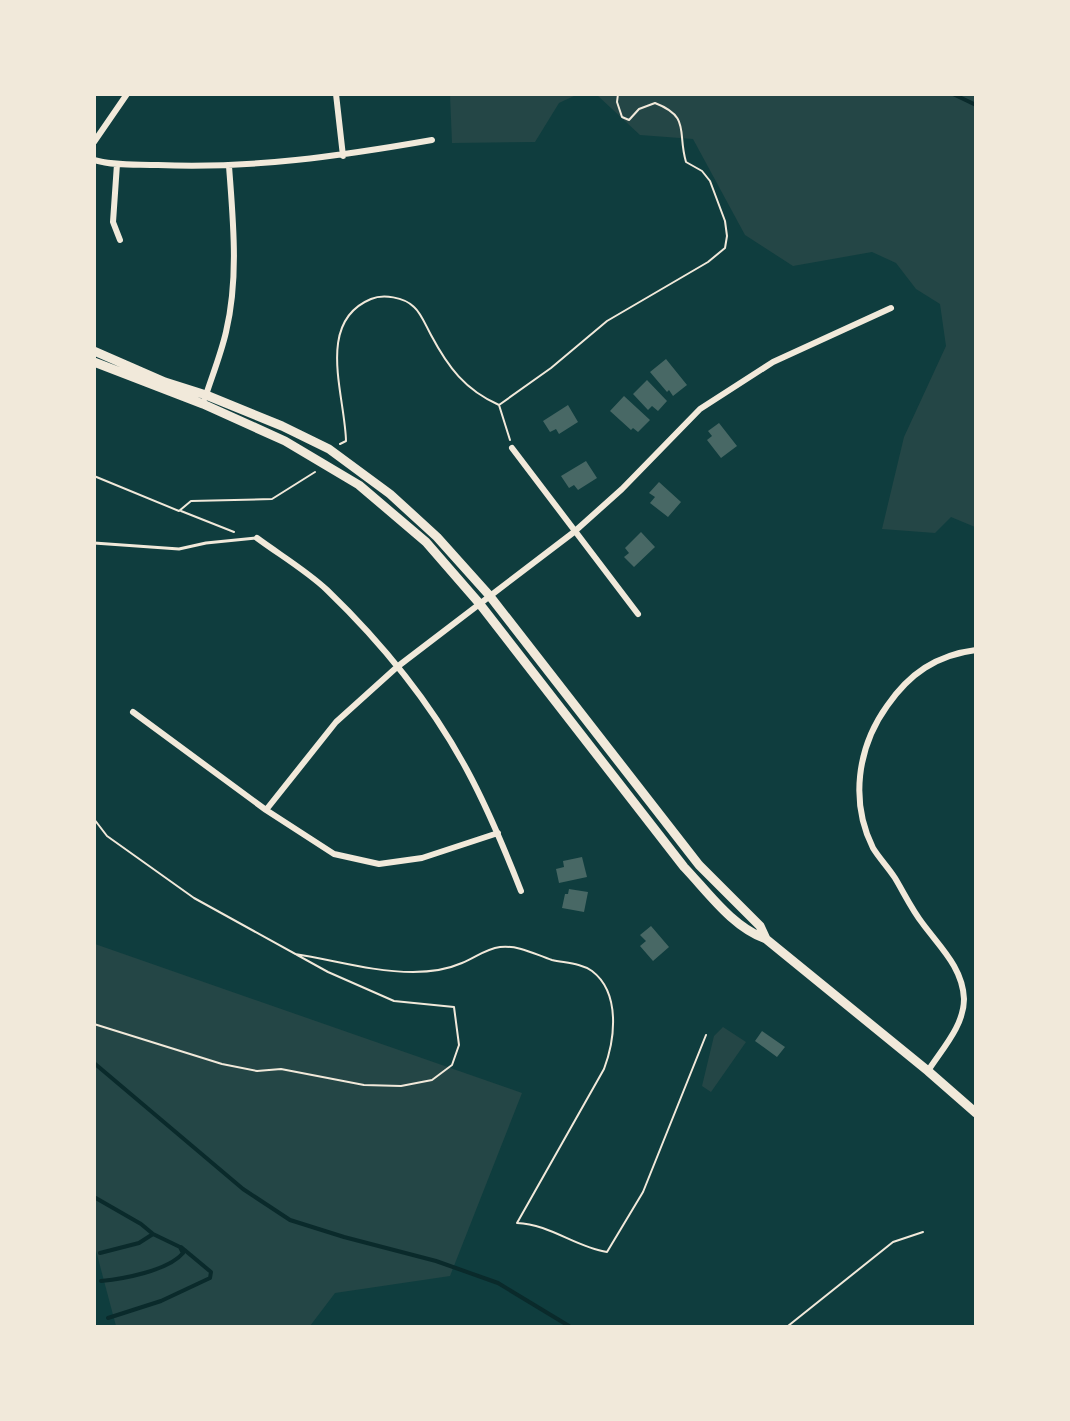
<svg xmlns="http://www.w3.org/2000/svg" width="1070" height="1421" font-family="'Work Sans',sans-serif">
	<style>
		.green { fill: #244646 }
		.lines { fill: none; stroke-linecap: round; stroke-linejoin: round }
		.stream { stroke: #0a2a2b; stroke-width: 4 }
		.building { fill: #486865 }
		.path { stroke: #f1e9da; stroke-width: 2 }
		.service { stroke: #f1e9da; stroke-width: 3 }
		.minor { stroke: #f1e9da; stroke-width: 6 }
		.secondary { stroke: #f1e9da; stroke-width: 9 }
	</style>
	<rect width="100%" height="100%" fill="#0f3d3e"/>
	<path class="green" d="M 450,95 L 450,94 L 576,95 L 559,103 L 535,142 L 452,143 Z
		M 597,95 L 975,95 L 975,527 L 951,517 L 935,533 L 882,529 L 904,437 L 946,346 L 940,304 L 916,289 L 896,263 L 872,252 L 793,266 L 745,235 L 693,139 L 640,135 Z
		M 95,944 L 522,1093 L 450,1276 L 335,1293 L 310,1326 L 116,1326 L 95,1247 Z
		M 723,1027 L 746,1042 L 711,1092 L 702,1086 L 714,1036 Z"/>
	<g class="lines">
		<path class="stream" d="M 953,94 L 976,105
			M 94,1063 L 243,1189 L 290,1220 L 344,1237 L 436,1261 L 498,1283 L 569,1326
			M 94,1197 L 141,1224 L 153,1234
			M 100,1253 L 139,1243 L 153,1234 L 180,1247 L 183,1253 C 168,1271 122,1279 101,1281
			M 108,1318 L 161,1301 L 210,1278 L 211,1272 L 181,1247"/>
	</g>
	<path class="building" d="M 666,359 L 687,385 L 673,396 L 669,390 L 667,392 L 650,372 Z
		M 647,380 L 667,401 L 658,411 L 652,406 L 648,410 L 633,394 Z
		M 624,396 L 650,420 L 638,432 L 633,428 L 631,430 L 610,411 Z
		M 568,405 L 578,422 L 559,434 L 556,429 L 550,432 L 543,421 Z
		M 719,423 L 737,446 L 721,458 L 707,440 L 712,436 L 708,431 Z
		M 586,461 L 597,478 L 578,490 L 574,485 L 569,488 L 561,476 Z
		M 659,482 L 681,502 L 668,517 L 650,503 L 655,497 L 649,493 Z
		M 641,532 L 655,547 L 634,567 L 624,557 L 629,553 L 625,548 Z
		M 582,857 L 587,877 L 559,883 L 556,869 L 564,867 L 563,861 Z
		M 569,889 L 588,892 L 584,912 L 562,908 L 565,894 L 568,894 Z
		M 651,926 L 669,947 L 653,961 L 640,946 L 646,941 L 640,935 Z
		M 762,1031 L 785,1047 L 777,1057 L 755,1041 Z"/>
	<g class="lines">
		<path class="path" d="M 499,405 L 510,440
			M 340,444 L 346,441 C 345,395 315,322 371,299 C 383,294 404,297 414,307 C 421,313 426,326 431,335 C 448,367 465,390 499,405 L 551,368 L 607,321 L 708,262 L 725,248 L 727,236 L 725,221 L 710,181 L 702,171 L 686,162 C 677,132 691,117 655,103 L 639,109 L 629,120 L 622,117 L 617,102 L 618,94
			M 94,476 L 179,511 L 191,501 L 272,499 L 315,472
			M 181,511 L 234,532
			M 94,819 L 107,836 L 194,898 L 328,972 L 394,1001 L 454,1007 L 459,1045 L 452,1065 L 432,1080 L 401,1086 L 364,1085 L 281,1069 L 257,1071 L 222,1064 L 94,1024
			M 295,954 C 334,960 373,972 413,972 C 430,972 446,970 462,963 C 475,958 485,949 500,947 C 519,945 534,954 552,960 C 565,963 581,963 592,971 C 621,993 615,1040 604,1069 L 517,1223 C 550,1224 575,1247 607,1252 L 643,1192 L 706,1035
			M 788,1326 L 893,1242 L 923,1232"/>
		<path class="service" d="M 94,543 L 179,549 L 206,543 L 256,538"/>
		<path class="minor" d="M 336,94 L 343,156
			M 94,142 L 127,94
			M 94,160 C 115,166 137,164 158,165 C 251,169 341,156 432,140
			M 117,164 L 113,222 L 120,240
			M 205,398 C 212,376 221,354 226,332 C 239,278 233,220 229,166
			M 512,448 L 638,614
			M 257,538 C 280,555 307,571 327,590 C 381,642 432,705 467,770 C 488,809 505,850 521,891
			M 133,712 L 266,810 L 334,854 L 379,864 L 422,858 L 498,833
			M 266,810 L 336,722 L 397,667 L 574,532 L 622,489 L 700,409 L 773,362 L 891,308
			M 928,1071 C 942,1049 964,1026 964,999 C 963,968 940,947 923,924 C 912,910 904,893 895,878 C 888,867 879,858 873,848 C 850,802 857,748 887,706 C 909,674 936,655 976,650"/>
		<path class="secondary" d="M 94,351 L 165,382 L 206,395 L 282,426 L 329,449 L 390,494 L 437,537 L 489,595 L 699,865 L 760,926 L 766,939
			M 94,362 L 203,404 L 285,441 L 359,485 L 426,542 L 479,603 L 684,867 C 708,892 732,927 766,939 L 928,1071 L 976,1113"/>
	</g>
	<rect width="1070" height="1421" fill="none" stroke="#f1e9da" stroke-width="192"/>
</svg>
